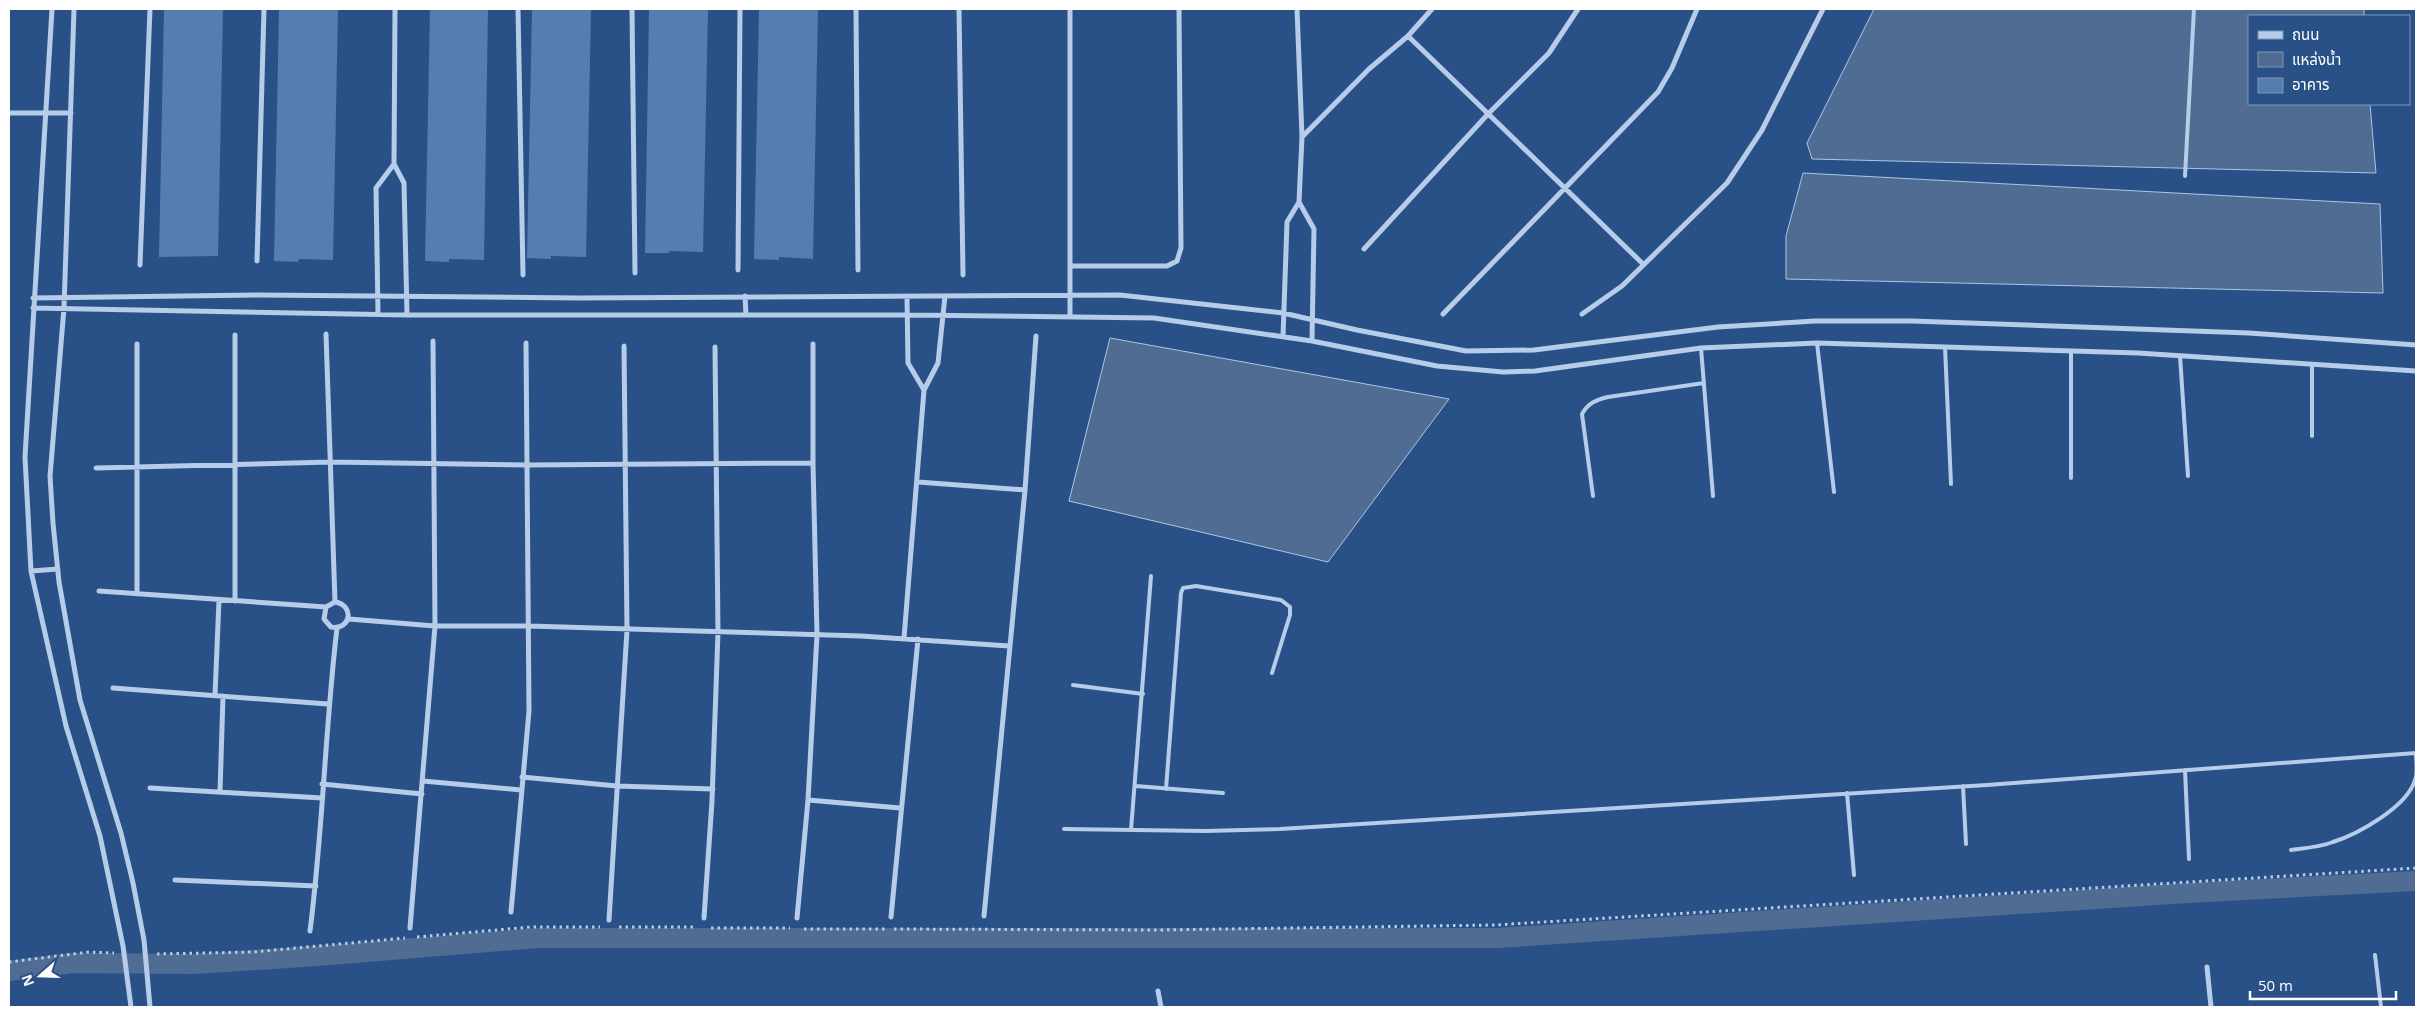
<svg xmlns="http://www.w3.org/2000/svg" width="2425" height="1016" font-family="'Open Sans','Noto Sans Thai',sans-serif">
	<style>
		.water { fill: #516c92; stroke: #abc6e8 }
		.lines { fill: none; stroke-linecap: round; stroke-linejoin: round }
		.canal { stroke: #516c92; stroke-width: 20 }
		.building { fill: #567db0 }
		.path { stroke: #b6cce8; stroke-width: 3; stroke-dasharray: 2.5 4; stroke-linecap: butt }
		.service { stroke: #b6cce8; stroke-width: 4 }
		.minor { stroke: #b6cce8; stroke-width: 5 }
	</style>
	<rect width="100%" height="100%" fill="#2a5187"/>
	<path class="water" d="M 1874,9 L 2364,9 L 2364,16 L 2249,16 L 2249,104 L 2370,104 L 2376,173 L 1812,159 L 1807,143 Z
		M 1803,173 L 2380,204 L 2383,293 L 1786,279 L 1786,236 Z
		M 1110,338 L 1449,399 L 1328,562 L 1069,501 Z"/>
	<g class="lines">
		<path class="canal" d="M 9,971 L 73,963 L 194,964 L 318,956 L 538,938 L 1497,938 L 2187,893 L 2416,881"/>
	</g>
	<path class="building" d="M 164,9 L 223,9 L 218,256 L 159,257 Z
		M 279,9 L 338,9 L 333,260 L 299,259 L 298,262 L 274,261 Z
		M 430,9 L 488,9 L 484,260 L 449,259 L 449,262 L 425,261 Z
		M 532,9 L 591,9 L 586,257 L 551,256 L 551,259 L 527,258 Z
		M 649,9 L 708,9 L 703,252 L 669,251 L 669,253 L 645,253 Z
		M 759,9 L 818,9 L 813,259 L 779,257 L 779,260 L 754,259 Z"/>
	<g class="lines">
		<path class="path" d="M 619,927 L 697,927
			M 711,928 L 790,928
			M 804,929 L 887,929
			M 894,929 L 1158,930 L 1495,925 L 2416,868
			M 417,937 L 531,927 L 600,927
			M 157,954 L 253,952 L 405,938
			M 9,962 L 89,952 L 114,953"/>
		<path class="service" d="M 2185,176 L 2194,9
			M 1817,343 L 1834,492
			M 1945,347 L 1951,484
			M 1701,348 L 1713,496
			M 2071,351 L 2071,478
			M 2180,356 L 2188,476
			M 2312,364 L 2312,436
			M 1593,496 L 1582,414 C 1588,403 1596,400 1608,397 L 1704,383
			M 1073,685 L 1143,694
			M 2185,770 L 2189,859
			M 1136,786 L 1223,793
			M 1963,786 L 1966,844
			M 1166,789 L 1181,593 L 1183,588 L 1196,586 L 1281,600 L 1290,607 L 1290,615 L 1272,673
			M 1847,793 L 1854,875
			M 1064,829 L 1206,831 L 1280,829 L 1987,785 L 2416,753
			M 1131,830 L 1151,576
			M 2291,850 C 2306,848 2320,847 2333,842 C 2358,834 2407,807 2415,780 C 2418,773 2416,761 2416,753
			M 2375,955 L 2381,1007"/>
		<path class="minor" d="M 52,9 L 25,457 L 31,571 L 66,726 L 100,836 L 123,946 L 131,1007
			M 74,9 L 64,308 L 50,476 L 53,523 L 59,582 L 80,700 L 121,833 L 133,883 L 144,940 L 150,1007
			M 395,9 L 394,164 L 404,183 L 407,315
			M 518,9 L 523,275
			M 632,9 L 635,273
			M 856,9 L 858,270
			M 959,9 L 963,275
			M 1408,36 L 1643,264
			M 9,113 L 71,113
			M 1302,137 L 1369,69 L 1408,36 L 1432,9
			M 1299,202 L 1314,229 L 1312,341
			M 1364,249 L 1488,114 L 1549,53 L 1578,9
			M 257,261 L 264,9
			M 140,265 L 150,9
			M 1070,266 L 1167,266 L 1177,261 L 1181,248 L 1179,9
			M 738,270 L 740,9
			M 745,296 L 746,315
			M 907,297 L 908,363 L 924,390
			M 33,298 L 260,295 L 578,298 L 1120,295 L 1283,313 L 1357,330 L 1466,351 L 1534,350 L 1718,327 L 1815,321 L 1912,321 L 2249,333 L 2416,345
			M 33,308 L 407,315 L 908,315 L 1154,318 L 1312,341 L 1437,366 L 1503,372 L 1535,371 L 1701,348 L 1817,343 L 2138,353 L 2416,371
			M 378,313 L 376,188 L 394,164
			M 1443,314 L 1658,92 L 1672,68 L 1697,9
			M 1582,314 L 1622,286 L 1727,183 L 1762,130 L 1823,9
			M 1070,316 L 1070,9
			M 326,334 L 335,602
			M 235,335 L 235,601
			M 1283,337 L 1287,222 L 1299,202 L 1302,137 L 1297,9
			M 96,468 L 331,462 L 528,465 L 813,463
			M 918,482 L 1025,490
			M 31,571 L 58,569
			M 99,591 L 326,607 L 335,602 C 355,605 351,631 331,627 L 324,619 L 326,607
			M 137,594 L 137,344
			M 349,619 L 435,626 L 529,626 L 861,636 L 1009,646
			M 904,638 L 924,390 L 938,363 L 945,296
			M 113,688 L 328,704
			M 215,695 L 219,600
			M 522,777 L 617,786 L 713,789
			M 423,781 L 521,790
			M 322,784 L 422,794
			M 150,788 L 322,798
			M 220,792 L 223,696
			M 808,800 L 900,808
			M 175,880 L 316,886
			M 511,912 L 529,711 L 526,343
			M 984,916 L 1025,490 L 1036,336
			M 891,917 L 918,639
			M 704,918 L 712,801 L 718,632 L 715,347
			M 797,918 L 808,800 L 817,635 L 813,463 L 813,344
			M 609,920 L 627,630 L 624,346
			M 410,928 L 435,626 L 433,341
			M 310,931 C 323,830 325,729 337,628
			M 2207,967 L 2211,1007
			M 1158,991 L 1161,1007"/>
	</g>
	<rect width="2425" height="1016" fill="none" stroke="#ffffff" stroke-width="20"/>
	<rect x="2248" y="15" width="162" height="90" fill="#2a5187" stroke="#7f97b7"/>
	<rect x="2258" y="31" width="25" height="8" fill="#b6cce8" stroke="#7f97b7"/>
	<text x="2292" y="40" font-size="15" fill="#ffffff">ถนน</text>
	<rect x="2258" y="52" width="25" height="15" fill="#516c92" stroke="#7f97b7"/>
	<text x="2292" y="65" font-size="15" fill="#ffffff">แหล่งน้ำ</text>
	<rect x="2258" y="78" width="25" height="15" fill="#567db0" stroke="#7f97b7"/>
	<text x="2292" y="90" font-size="15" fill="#ffffff">อาคาร</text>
	<g transform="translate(40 976) rotate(250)" stroke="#2a5187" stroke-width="4" paint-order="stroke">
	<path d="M0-4L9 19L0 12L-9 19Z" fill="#ffffff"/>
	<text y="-8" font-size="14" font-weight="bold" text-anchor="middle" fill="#ffffff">N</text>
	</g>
	<path d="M2250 991v8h146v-8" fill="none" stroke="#ffffff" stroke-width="2.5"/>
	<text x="2258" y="991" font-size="15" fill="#ffffff" stroke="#2a5187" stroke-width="4" paint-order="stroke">50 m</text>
</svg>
